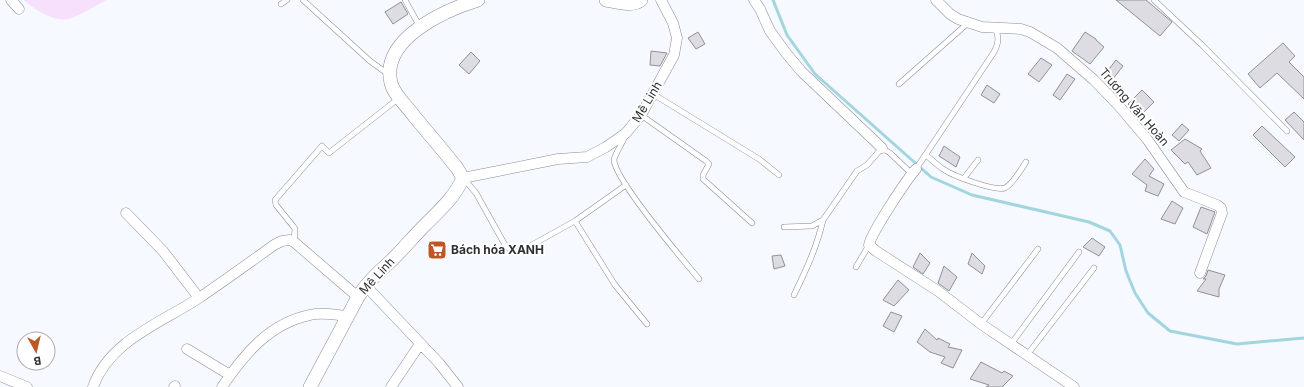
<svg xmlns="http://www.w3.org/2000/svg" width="1304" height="387" font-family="Inter,sans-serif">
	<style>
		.green { fill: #f7e0fc }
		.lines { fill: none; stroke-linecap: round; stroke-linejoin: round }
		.stream { stroke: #a2d5de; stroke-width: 3 }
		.building { fill: #dddce2; stroke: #919096 }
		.service-casing { stroke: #8a8c92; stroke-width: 6 }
		.minor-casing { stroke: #8a8c92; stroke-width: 11 }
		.tertiary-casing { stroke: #8a8c92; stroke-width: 14 }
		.service { stroke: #fff; stroke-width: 5 }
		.minor { stroke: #fff; stroke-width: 10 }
		.tertiary { stroke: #fff; stroke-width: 13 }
		.labels { text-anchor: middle; stroke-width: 4; stroke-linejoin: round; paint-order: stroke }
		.street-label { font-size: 12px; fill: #2f3032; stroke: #fff }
		.poi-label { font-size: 12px; font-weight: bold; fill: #2f3032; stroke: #fff; text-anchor: start }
	</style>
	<rect width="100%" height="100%" fill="#f6f9ff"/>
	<path class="green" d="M 24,0 L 106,0 C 98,5 78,16 69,19 C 55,22 34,10 24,0 Z"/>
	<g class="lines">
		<path class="stream" d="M 773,0 L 787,35 L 815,74 L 931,177 L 972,195 L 1089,222 L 1110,231 L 1120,245 L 1126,271 L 1135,293 L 1148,313 L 1170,331 L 1237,344 L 1304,338"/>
	</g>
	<path class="building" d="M 1116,0 L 1146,0 L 1172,22 L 1160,36 Z
		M 401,2 L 408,14 L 393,24 L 385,12 Z
		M 698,32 L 705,44 L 696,49 L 688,38 Z
		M 1085,32 L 1096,39 L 1096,40 L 1104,47 L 1090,64 L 1072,51 Z
		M 1283,43 L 1295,56 L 1289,62 L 1304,77 L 1304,99 L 1277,73 L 1260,88 L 1248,74 Z
		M 651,51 L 667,53 L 660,66 L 650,65 Z
		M 471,52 L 480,61 L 469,74 L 459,65 Z
		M 1041,58 L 1052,65 L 1039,82 L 1028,74 Z
		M 1116,60 L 1123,66 L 1109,84 L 1102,78 Z
		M 1067,74 L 1075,79 L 1060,100 L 1053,95 Z
		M 987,85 L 1000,94 L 994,103 L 981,95 Z
		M 1142,90 L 1154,102 L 1140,116 L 1128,104 Z
		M 1294,112 L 1304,122 L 1304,140 L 1285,120 Z
		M 1182,124 L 1189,130 L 1179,141 L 1172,135 Z
		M 1262,126 L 1295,157 L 1285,167 L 1253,135 Z
		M 1185,139 L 1202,149 L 1200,151 L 1211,168 L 1197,175 L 1188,162 L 1185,164 L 1171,150 Z
		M 944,146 L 960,157 L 956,167 L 939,156 Z
		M 1145,159 L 1154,169 L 1149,176 L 1164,184 L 1158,196 L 1145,191 L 1147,185 L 1132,174 Z
		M 1172,201 L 1183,208 L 1175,224 L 1161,219 Z
		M 1201,207 L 1215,212 L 1207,234 L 1193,227 Z
		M 1092,238 L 1105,247 L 1099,256 L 1083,247 Z
		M 920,253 L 930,263 L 923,274 L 913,267 Z
		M 972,253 L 985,266 L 982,274 L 968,264 Z
		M 781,255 L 785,266 L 774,269 L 772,256 Z
		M 944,266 L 957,277 L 949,291 L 938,283 Z
		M 1208,270 L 1225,275 L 1219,289 L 1219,297 L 1197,291 L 1206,279 L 1203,279 L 1206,276 Z
		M 898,280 L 909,290 L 894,306 L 883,300 Z
		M 891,312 L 902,316 L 894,332 L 883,326 Z
		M 925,329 L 937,340 L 938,338 L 950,344 L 948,347 L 962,350 L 953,368 L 941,363 L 945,357 L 930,352 L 917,342 Z
		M 981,362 L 1002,373 L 1004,371 L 1013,376 L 1002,387 L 986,387 L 989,385 L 970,379 Z"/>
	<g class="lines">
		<defs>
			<path id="service" d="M 303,0 L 370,61 L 388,74
				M 405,0 L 420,27
				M 1154,0 L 1202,45 L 1287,131
				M 281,4 L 287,0
				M 899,84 L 968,23
				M 653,94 L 759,159 L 779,175
				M 641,115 L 706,161 L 709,164 L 703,175 L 703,179 L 752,223
				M 625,136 C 623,142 614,156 614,160 C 615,180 683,260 699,279
				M 926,155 C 932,160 937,165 943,169 C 953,176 993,191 1005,188 C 1012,185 1022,168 1026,162
				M 916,169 L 994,52 C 999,43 999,37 995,27
				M 964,178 L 978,160
				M 464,179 L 476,193 L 505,245 C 510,251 514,252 521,251 L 575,221 L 626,185
				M 575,221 L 615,285 L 647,324
				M 784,227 L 812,226 L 823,220 L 857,171 L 867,165 L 882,148 L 890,153 L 912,174
				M 294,242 L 295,229 L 293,226 L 276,205 L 275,200 L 322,146 L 329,153 L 399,98
				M 856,267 L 869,245
				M 794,295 C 806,270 817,247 823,220
				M 981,324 L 1038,249
				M 1011,344 L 1079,252
				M 1027,355 L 1094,268"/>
			<path id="minor" d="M 11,0 L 19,9
				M 754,0 L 760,9 L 770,31 L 786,53 L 801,71 L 882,148
				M 936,0 L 950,14 L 958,19 L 982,27 L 1021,29 L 1030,32 L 1057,48 L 1094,80 L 1119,106 L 1147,139 L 1184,192 L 1217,205 L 1221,208 L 1222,213 L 1200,273
				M 916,169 C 907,179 871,233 869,245 L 876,251 L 938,291 L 981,324 L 1074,387
				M 463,178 L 558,159 L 587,157 L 606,147 L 626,133 L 641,115 L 674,55 L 677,38 L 673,23 L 661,0
				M 126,213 L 163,251 L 199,298
				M 365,285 L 439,363 L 458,387
				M 187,349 L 230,375
				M 0,376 L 27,387
				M 93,387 C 109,341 161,323 199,298 C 224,281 249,263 274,245 L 282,241 L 290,240 L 294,242 L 358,297
				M 174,387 L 175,386
				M 222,387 C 244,354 270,323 310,315 C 322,312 336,315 347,316
				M 391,387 L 420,344"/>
			<path id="tertiary" d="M 606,0 C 617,2 632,7 641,0
				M 310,387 L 358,297 C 367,282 380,271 393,259 C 404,248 414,236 425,225 C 440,210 454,198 463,178 L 457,168 C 443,150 428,133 414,116 C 407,106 394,95 391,83 C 380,39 445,10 478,0"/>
		</defs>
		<use href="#service" class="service-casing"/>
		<use href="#minor" class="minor-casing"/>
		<use href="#tertiary" class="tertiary-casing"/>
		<use href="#service" class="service"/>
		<use href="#minor" class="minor"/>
		<use href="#tertiary" class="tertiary"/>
	</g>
	<defs>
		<symbol id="supermarket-square" viewBox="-11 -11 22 22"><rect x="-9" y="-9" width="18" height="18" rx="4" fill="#bd5826" stroke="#fff"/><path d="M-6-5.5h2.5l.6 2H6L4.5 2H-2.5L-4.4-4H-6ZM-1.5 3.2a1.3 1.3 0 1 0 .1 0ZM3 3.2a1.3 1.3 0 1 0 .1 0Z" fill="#fff"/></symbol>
	</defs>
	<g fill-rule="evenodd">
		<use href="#supermarket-square" x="426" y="239" width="22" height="22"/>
	</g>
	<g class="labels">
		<g class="street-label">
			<text transform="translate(647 102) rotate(-59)" y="4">Mê Linh</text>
			<text transform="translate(1134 107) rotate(49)" y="4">Trương Văn Hoàn</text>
			<text transform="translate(377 276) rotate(-47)" y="4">Mê Linh</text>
		</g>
		<g class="poi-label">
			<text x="451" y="254">Bách hóa XANH</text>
		</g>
	</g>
	<g transform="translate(36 351) rotate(172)"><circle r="19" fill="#ffffff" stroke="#acacad"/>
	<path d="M0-3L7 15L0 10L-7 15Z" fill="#bd5826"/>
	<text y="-6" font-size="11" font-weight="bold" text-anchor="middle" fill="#2f3032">B</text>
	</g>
</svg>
